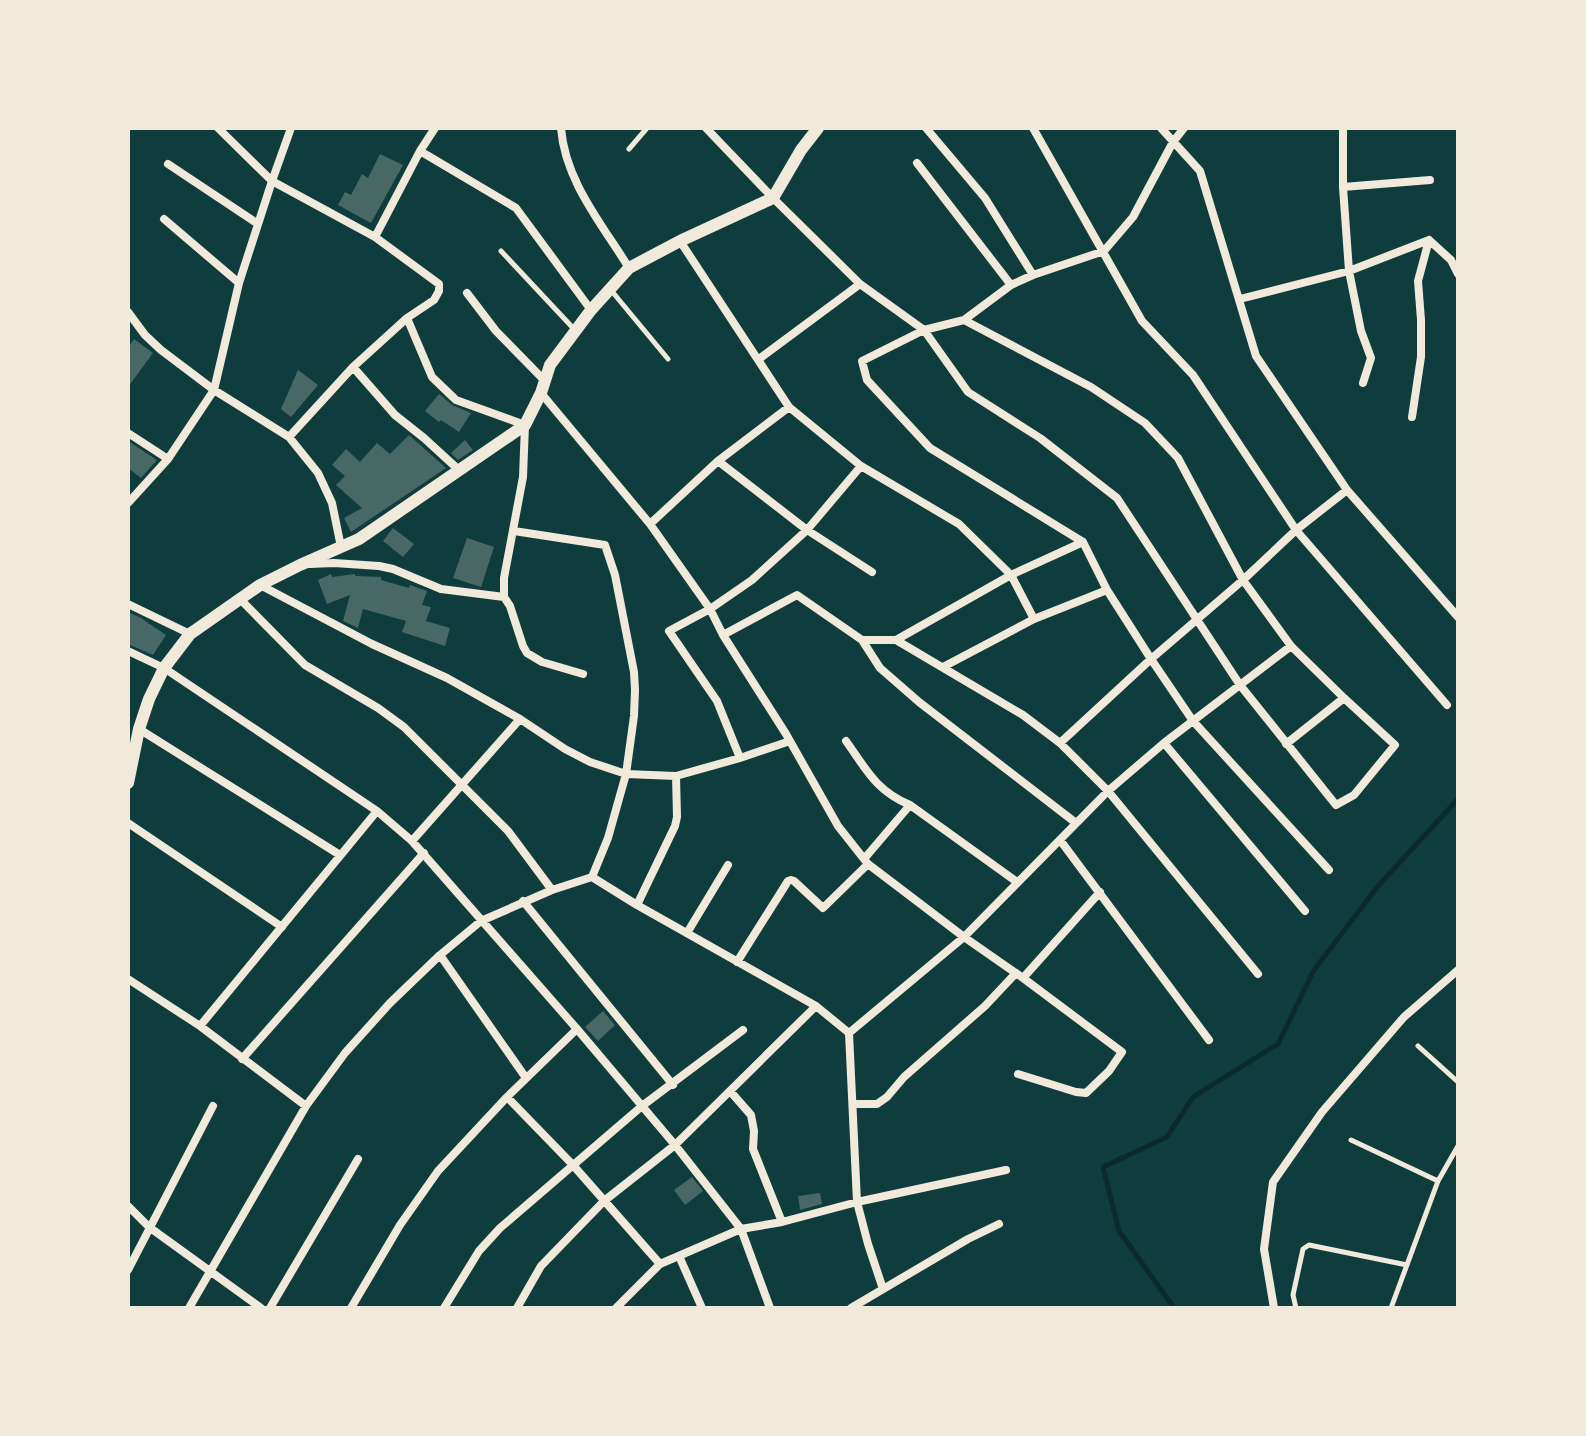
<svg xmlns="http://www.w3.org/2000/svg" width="1586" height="1436" font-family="Lato,sans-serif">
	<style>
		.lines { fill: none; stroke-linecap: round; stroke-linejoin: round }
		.stream { stroke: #0a2a2b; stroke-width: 5 }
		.building { fill: #486865 }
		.service { stroke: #f1e9da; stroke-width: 5 }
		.minor { stroke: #f1e9da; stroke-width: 8 }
		.tertiary { stroke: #f1e9da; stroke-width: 12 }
	</style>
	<rect width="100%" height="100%" fill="#0f3d3e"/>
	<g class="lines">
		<path class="stream" d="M 1174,1308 L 1119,1231 L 1103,1167 L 1167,1137 L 1193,1097 L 1278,1044 L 1314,970 L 1378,886 L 1458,799"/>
	</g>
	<path class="building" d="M 380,154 L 403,165 L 371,223 L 338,205 L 345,192 L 351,195 L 362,174 L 368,178 Z
		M 134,339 L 153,353 L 128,387 L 128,348 Z
		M 298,370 L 318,385 L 291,417 L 281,409 Z
		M 439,394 L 452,405 L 471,413 L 459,432 L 441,420 L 439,422 L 425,411 Z
		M 409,435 L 446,468 L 351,532 L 344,518 L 362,508 L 336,485 L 345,476 L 332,465 L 346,449 L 360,462 L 377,443 L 390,454 Z
		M 465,440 L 473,450 L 458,460 L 451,453 Z
		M 128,441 L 157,460 L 141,478 L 128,468 Z
		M 393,528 L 414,544 L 403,557 L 383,541 Z
		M 467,538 L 494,547 L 481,587 L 453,578 Z
		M 331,574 L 332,577 L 355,574 L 355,576 L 381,577 L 381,580 L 409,588 L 410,585 L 427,591 L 422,605 L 431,607 L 426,621 L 450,628 L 445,646 L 402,632 L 406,621 L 363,609 L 358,628 L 343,621 L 350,595 L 327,604 L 318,580 Z
		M 128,612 L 141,618 L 166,635 L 153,655 L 128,644 Z
		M 603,1011 L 615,1025 L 598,1041 L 585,1027 Z
		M 692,1177 L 703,1191 L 685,1205 L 674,1190 Z
		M 820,1193 L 822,1204 L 800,1210 L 798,1196 Z"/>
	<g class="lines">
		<path class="service" d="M 629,149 L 647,128
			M 501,251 L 574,329
			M 610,289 L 668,359
			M 1418,1046 L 1458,1082
			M 1351,1140 L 1438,1181
			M 1296,1308 L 1293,1295 L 1303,1249 L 1309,1245 L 1407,1265
			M 1391,1308 L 1438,1181 L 1458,1146"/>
		<path class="minor" d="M 218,128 L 272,181 L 375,237 L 439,284 L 439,291 L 434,300 L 407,318 L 353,367 L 289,437
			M 561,128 C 565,181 602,224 629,268
			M 706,128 L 773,198 L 860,284 L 924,330 L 968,392 L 1040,438 L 1117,498 L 1240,685 L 1336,805 L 1354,795 L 1395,745 L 1344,698 L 1291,646 L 1243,580 L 1178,458 L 1145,423 L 1091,387 L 964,320
			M 926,128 L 985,198 L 1033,275
			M 1033,128 L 1142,321 L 1193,375 L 1296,530 L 1447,705
			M 1161,128 L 1200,171 L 1256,356 L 1347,490 L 1458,617
			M 1184,128 L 1173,142 L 1133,217 L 1104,251 L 1033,275 L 1011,285 L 964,320 L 924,330 L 862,361 L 867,380 L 930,448 L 1083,542 L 1107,590 L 1151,659 L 1193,721 L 1329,870
			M 1343,128 L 1343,187 L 1349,271 L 1361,331 L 1371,358 L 1363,383
			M 420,151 L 516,208 L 591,310
			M 917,163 L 1011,285
			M 168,164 L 258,224
			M 1343,187 L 1430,180
			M 164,219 L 239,283
			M 375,237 L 420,151 L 435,128
			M 1429,240 L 1451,260 L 1458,274
			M 680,241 L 789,407 L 861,466 L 959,524 L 1011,575 L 1034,619
			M 467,293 L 496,331 L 545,381
			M 1240,299 L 1349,271 L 1429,240
			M 128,312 L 145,335 L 161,350 L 214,390 L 289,437 L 318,473 L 332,503 L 341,547
			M 407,318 L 432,377 L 456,400 L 525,425 L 523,477 L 504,578 L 504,597 L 510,606 L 523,646 L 527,653 L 542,662 L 583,674
			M 759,359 L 860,284
			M 353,367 L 395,415 L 424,438 L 460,471
			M 541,393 L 650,524 L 710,609 L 723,635 L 786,734 L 838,826 L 868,864 L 964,937 L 1023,978 L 1122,1052 L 1109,1071 L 1086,1093 L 1076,1092 L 1018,1074
			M 1412,417 L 1421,357 L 1421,320 L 1418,281 L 1429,240
			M 128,433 L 168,459
			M 718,461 L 807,530 L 872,572
			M 128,503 L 168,459 L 214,390 L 239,283 L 272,181 L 291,128
			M 650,524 L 718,461 L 789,407
			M 514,531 L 605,545 L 615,575 L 634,672 L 635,690 L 634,716 L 626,774 L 608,838 L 592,877
			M 310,564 L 334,563 L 379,566 L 393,569 L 441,589 L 504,597
			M 260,585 L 372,644 L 447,678 L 520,719 L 565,749 L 590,762 L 626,774 L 676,776 L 740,758 L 790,741
			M 240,599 L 305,665 L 378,708 L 404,727 L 508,831 L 552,890
			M 128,604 L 190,634
			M 723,635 L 797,595 L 862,640 L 880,668 L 919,702 L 1076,823
			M 862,640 L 896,640 L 1023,715 L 1060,743 L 1108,791 L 1258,974
			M 896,640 L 1011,575 L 1083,542
			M 128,651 L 164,668 L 377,811 L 412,841 L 577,1029 L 675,1145 L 741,1229 L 770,1308
			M 943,667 L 1034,619 L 1107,590
			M 139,729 L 340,855
			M 846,741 C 866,769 876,791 910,805
			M 1060,743 L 1151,659 L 1243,580 L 1296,530 L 1347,490
			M 1164,743 L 1305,911
			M 1286,744 L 1344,698
			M 740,758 L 717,701 L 669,631 L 710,609 L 752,580 L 807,530 L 861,466
			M 128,823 L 282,927
			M 1060,840 L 1209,1040
			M 412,841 L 520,719
			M 864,859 L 910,805 L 1017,882
			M 592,877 L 637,905 L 816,1006 L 849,1033 L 857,1202 L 868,1244 L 883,1289
			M 523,901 L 673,1085
			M 637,905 L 675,826 L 677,817 L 676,776
			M 687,933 L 728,865
			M 440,955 L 526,1078
			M 737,962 L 788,881 L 791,880 L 794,881 L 823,908 L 868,864
			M 1023,978 L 1100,892
			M 128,979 L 200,1026 L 306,1106
			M 200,1026 L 377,811
			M 849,1033 L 964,937 L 1108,791 L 1164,743 L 1291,646
			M 242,1059 L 424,853
			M 730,1091 L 751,1115 L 754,1131 L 753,1149 L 782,1222
			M 507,1097 L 572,1164 L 660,1264
			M 853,1104 L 877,1104 L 887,1097 L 904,1077 L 985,1006 L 1016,973
			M 128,1206 L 149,1227 L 261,1308
			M 679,1256 L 702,1308
			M 128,1270 L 213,1106
			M 189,1308 L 306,1106 L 345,1053 L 390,1003 L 440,955 L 481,921 L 552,890 L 592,877
			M 270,1308 L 358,1159
			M 351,1308 L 400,1225 L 438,1171 L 507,1097 L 577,1029
			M 444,1308 L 479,1251 L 500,1228 L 642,1106 L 743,1030
			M 517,1308 L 541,1266 L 604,1201 L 675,1145 L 816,1006
			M 616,1308 L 660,1264 L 741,1229 L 782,1222 L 857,1202 L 1006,1170
			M 851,1308 L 968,1239 L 999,1224
			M 1274,1308 L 1264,1249 L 1273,1182 L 1322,1112 L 1404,1017 L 1458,970"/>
		<path class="tertiary" d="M 128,783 L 139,729 L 149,699 L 164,668 L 190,634 L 260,585 L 300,565 L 359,539 L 525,425 L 541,393 L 550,365 L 591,310 L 629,268 L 680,241 L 773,198 L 801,150 L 818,128"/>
	</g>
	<rect width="1586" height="1436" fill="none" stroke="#f1e9da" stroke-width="260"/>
</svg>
